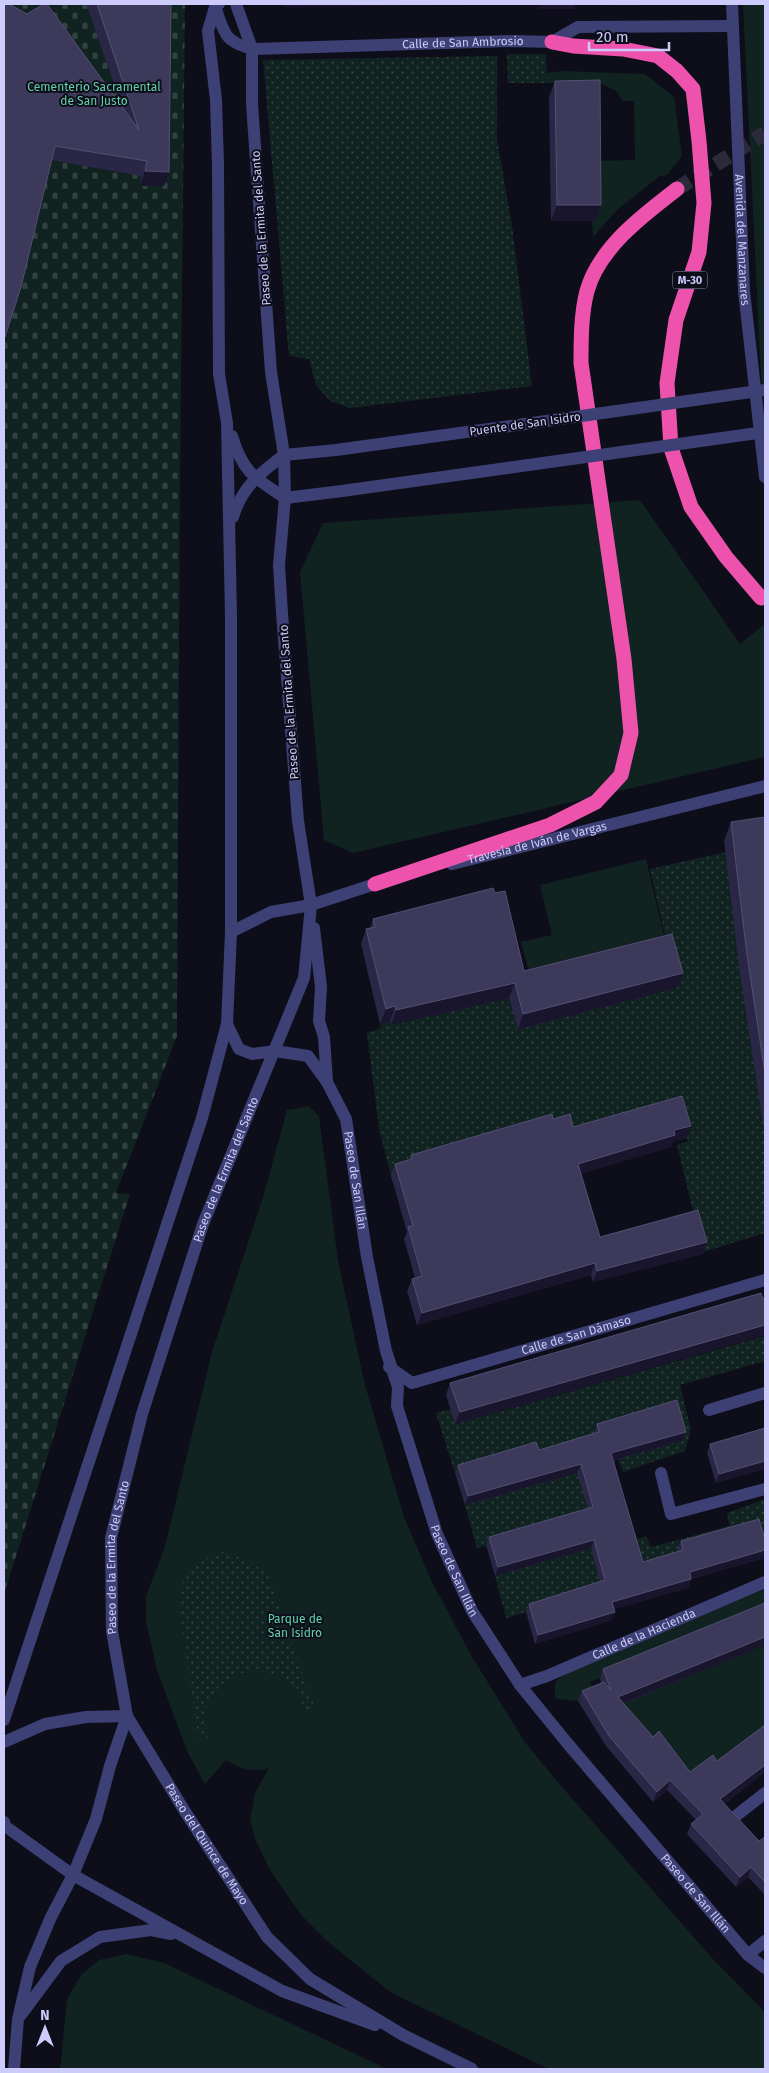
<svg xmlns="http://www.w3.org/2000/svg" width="769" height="2073" font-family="'Fira Sans',sans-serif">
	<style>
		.cemetery { fill: url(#cemetery-stones) }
		.park { fill: #102321 }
		.garden { fill: url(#garden-dots) }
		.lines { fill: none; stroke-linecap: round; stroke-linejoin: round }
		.highway-tunnel { stroke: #2a2a3b; stroke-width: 15; stroke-dasharray: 15 8; stroke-linecap: butt }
		.minor { stroke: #3c4074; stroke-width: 12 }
		.highway { stroke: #ed53ad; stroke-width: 15 }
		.minor-bridge { stroke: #3c4074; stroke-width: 12 }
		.wall { fill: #2a2746 }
		.shaded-wall { fill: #18152d }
		.building { fill: #3c395a; stroke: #525073 }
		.labels { text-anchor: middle; stroke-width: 4; stroke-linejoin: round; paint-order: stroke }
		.shield { fill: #0e0d1a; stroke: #9392b6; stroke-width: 1 }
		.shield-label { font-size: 11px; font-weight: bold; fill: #cccbf9 }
		.street-label { font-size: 12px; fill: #cccbf9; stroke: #0e0d1a }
		.park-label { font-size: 12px; fill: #61d0a9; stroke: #0e0d1a }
	</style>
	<defs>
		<pattern id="cemetery-stones" width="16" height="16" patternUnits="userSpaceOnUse" patternTransform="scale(1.25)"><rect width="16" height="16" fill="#102321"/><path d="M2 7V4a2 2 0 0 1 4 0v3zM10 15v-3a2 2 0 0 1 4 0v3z" fill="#324242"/></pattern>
		<pattern id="garden-dots" width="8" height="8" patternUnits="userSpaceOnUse" patternTransform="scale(1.25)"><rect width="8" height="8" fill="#102321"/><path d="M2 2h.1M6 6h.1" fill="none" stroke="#324242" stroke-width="1.8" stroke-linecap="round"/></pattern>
	</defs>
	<rect width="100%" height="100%" fill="#0e0d1a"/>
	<path class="cemetery" d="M 4,4 L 185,4 L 180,473 L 177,1036 L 116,1193 L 130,1194 L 4,1594 Z"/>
	<path class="park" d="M 743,4 L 765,4 L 765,407 L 761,377 Z
		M 562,71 L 645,74 L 674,97 L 682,156 L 667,175 L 660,176 L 617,210 L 593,237 L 592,221 L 595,220 L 595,161 L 635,160 L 634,101 L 623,101 L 616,91 L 600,83 L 547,83 L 547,73 Z
		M 640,500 L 740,644 L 765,624 L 765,757 L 353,853 L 324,840 L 300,572 L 323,523 Z
		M 646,859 L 667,949 L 532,983 L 521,942 L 552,935 L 540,885 Z
		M 309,1106 L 319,1116 L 338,1261 L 365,1385 L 404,1517 L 432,1582 L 471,1655 L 524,1741 L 556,1780 L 712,1958 L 765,2012 L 765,2069 L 549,2069 L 390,1992 L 328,1942 L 301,1915 L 270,1870 L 255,1839 L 250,1819 L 255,1793 L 269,1768 C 254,1773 239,1769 226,1760 L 205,1784 L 187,1751 L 157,1670 L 146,1621 L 146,1596 L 164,1550 L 212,1352 L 264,1194 L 287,1110 Z
		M 765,1589 L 765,1612 L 590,1682 L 595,1695 L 578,1701 L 556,1699 C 553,1686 554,1681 565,1674 Z
		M 765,1645 L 765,1732 L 689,1789 L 615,1707 Z
		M 127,1954 L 164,1963 L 387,2069 L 60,2069 L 67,1999 L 81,1975 L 99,1960 Z"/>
	<path class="garden" d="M 507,54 L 546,54 L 547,83 L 508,83 Z
		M 497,56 L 497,139 L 512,226 L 532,386 L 350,408 L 330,401 L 316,385 L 309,359 L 289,356 L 263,60 Z
		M 726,852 L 765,1134 L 765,1233 L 703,1252 L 677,1145 L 688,1141 L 678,1108 L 391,1176 L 379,1129 L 367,1033 L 381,1028 L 380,1024 L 390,1021 L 391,1025 L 509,998 L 518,1029 L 677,988 L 650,869 Z
		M 765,1336 L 765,1361 L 680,1385 L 691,1430 L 685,1451 L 623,1472 L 618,1459 L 682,1440 L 594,1433 L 631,1541 L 646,1536 L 651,1547 L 729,1526 L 727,1513 L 765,1499 L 765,1558 L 680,1559 L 602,1589 L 506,1618 L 495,1576 L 564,1523 L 477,1548 L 465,1505 L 533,1451 L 455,1473 L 436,1413 L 451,1409 L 456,1424 Z
		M 223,1552 C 241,1556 254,1563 268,1575 L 315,1709 L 305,1709 C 273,1634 187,1684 209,1737 L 199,1743 L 178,1600 C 184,1571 195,1560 223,1552 Z"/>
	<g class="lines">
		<path class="highway-tunnel" d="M 677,189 L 765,133"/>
		<g class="minor">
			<path id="s1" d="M 732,4 L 744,291 L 765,477"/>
			<path id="s2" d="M 215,7 C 225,33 223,41 252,49 L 513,41 L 552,42 L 578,27 L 731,26"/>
			<path d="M 232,436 C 243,473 255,478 285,498"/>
			<path d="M 284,455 L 336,450 L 525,424"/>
			<path d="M 285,498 L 342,491"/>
			<path d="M 233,517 C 242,487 260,473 284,455"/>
			<path id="s3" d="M 452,864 L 765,786"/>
			<path d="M 314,928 L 321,987 L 319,1021 L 324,1037 L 327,1082"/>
			<path d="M 231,932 L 271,912 L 311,905 L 384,881"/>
			<path id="s4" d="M 227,1024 L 239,1049 L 252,1054 L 275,1051 L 308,1056 L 327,1082 L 346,1119 L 367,1257 L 386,1351 L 398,1387 L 397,1406 L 437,1534 L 472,1611 L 520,1685 L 568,1744 L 748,1955 L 765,1968"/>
			<path id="s5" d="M 389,1367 L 412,1383 L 765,1280"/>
			<path d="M 709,1410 L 765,1393"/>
			<path d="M 661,1473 L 671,1514 L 765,1489"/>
			<path id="s6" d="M 520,1685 L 547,1676 L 765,1582"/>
			<path id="s7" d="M 127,1716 L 184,1810 L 267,1937 L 310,1979 L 403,2035 L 472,2069"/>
			<path d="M 4,1720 L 202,1118 L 227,1024 L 231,932 L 231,616 L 227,423 L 219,374 L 218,165 L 216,100 L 208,31 L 215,7 L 219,4"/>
			<path d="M 4,1742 L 45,1724 L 86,1717 L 127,1716"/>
			<path d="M 737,1815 L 765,1793"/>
			<path d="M 4,1822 L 5,1826 L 73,1875 L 282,1991 L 375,2025"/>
			<path d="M 748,1955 L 765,1941"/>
			<path d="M 21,2015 L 61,1961 L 100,1937 L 151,1930 L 171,1934"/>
			<path id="s8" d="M 14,2069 L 18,2019 L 30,1967 L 51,1917 L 73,1875 L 96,1819 L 110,1766 L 127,1716 L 112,1631 L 111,1538 L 142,1414 L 203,1224 L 304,978 L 311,905 L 298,821 L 282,613 L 279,565 L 285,498 L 284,455 L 271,372 L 252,104 L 252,49 L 236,4"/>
		</g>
		<path class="highway" d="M 552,42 L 573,46 L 623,49 L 658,56 L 677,71 L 693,89 L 699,141 L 704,203 L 699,252 L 676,320 L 667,383 L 671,448 L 691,507 L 726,557 L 761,598
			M 375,884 L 550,825 L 596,802 L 621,775 L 631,733 L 624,659 L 581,363 C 581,340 581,314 587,291 C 599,248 643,215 677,189"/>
		<path class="minor-bridge" d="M 525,424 L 765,390
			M 342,491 L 765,432"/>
	</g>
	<path class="wall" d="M 4,4 L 121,104 L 88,9 L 86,4 L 171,4 L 169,172 L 164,186 L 140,186 L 141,176 L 51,160 Z
		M 555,81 L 595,221 L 551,221 L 549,97 Z
		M 765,817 L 765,1136 L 740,974 L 724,841 L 731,822 Z
		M 495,893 L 524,971 L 677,988 L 518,1029 L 509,998 L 391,1025 L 390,1021 L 380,1024 L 361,944 L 366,929 L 370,928 L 373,919 Z
		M 553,1119 L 573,1127 L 687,1138 L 673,1141 L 671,1147 L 581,1173 L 600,1237 L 707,1242 L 703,1254 L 593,1282 L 591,1275 L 417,1325 L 407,1291 L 412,1279 L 415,1278 L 404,1239 L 407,1232 L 391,1176 L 395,1164 L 409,1160 L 411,1155 Z
		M 765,1298 L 765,1335 L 455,1424 L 446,1395 L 450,1383 Z
		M 597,1424 L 686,1432 L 683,1440 L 613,1461 L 643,1562 L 678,1552 L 677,1550 L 681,1541 L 765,1558 L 691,1579 L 688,1588 L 614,1609 L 612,1620 L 535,1644 L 526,1612 L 529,1604 L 600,1582 L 591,1548 L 495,1576 L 486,1545 L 489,1537 L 588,1509 L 577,1473 L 465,1505 L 455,1473 L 458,1465 L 539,1450 L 594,1433 Z
		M 765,1428 L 765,1469 L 716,1483 L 707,1453 L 710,1444 Z
		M 765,1645 L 623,1704 L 653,1737 L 690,1772 L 717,1761 L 765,1725 L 765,1772 L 724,1804 L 759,1841 L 765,1837 L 765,1895 L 748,1877 L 736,1887 L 687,1834 L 691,1824 L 696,1820 L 667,1790 L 653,1802 L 606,1746 L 578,1701 L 582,1691 L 601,1683 L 600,1679 L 603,1669 Z"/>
	<path class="shaded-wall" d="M 285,4 L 476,4 L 476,5 L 284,7 Z
		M 540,4 L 638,4 L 637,6 L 576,4 L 574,9 L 538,9 Z
		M 145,171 L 169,172 L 164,186 L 140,186 Z
		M 557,205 L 601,205 L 595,221 L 551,221 Z
		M 683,973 L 677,988 L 518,1029 L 523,1014 Z
		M 515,983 L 509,998 L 391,1025 L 396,1010 Z
		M 395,1006 L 390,1021 L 380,1024 L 386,1009 Z
		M 691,1126 L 687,1138 L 673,1141 L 671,1147 L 574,1176 L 578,1164 L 674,1130 Z
		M 707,1242 L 703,1254 L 593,1282 L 597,1271 Z
		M 595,1263 L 591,1275 L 417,1325 L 422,1313 Z
		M 765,1325 L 765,1335 L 455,1424 L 460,1412 Z
		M 686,1432 L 683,1440 L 608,1462 L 611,1453 Z
		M 765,1461 L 765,1469 L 716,1483 L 719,1474 Z
		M 581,1464 L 577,1473 L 465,1505 L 468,1496 Z
		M 594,1540 L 591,1548 L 495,1576 L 498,1567 Z
		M 765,1550 L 765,1558 L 691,1579 L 688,1588 L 609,1611 L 612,1602 L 690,1572 Z
		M 615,1612 L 612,1620 L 535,1644 L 538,1635 Z
		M 765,1637 L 765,1645 L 614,1707 L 618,1697 Z
		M 765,1765 L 765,1772 L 717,1809 L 720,1799 Z
		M 670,1780 L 667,1790 L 653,1802 L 657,1792 Z
		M 751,1867 L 748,1877 L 736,1887 L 740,1877 Z"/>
	<path class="building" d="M 4,4 L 9,4 L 27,14 L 44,4 L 47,4 L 139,130 L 97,4 L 171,4 L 169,172 L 145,171 L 147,161 L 55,146 L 21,287 L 4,340 Z
		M 600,80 L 601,205 L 557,205 L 555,81 Z
		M 765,817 L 765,1073 L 747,955 L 731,822 Z
		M 493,888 L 495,893 L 505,891 L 524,971 L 672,934 L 683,973 L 523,1014 L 515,983 L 396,1010 L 395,1006 L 386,1009 L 366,929 L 375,927 L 373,919 Z
		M 682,1096 L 691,1126 L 674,1130 L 675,1135 L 578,1164 L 600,1237 L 698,1210 L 707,1242 L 597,1271 L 595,1263 L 422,1313 L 412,1279 L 422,1276 L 408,1227 L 413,1226 L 395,1164 L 412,1159 L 411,1155 L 552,1114 L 553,1119 L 570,1114 L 573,1127 Z
		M 761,1293 L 763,1299 L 765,1298 L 765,1325 L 460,1412 L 450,1383 Z
		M 677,1400 L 686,1432 L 611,1453 L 643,1562 L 683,1550 L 681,1541 L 759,1519 L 765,1540 L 765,1550 L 690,1572 L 691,1579 L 612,1602 L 615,1612 L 538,1635 L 529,1604 L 605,1580 L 594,1540 L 498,1567 L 489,1537 L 593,1507 L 581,1464 L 468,1496 L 458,1465 L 536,1442 L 539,1450 L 599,1432 L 597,1424 Z
		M 765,1428 L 765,1461 L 719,1474 L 710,1444 Z
		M 765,1603 L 765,1637 L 618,1697 L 653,1737 L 659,1731 L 690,1772 L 713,1755 L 717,1761 L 765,1725 L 765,1765 L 720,1799 L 759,1841 L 765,1837 L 765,1882 L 751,1867 L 740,1877 L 691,1824 L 703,1814 L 670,1780 L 657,1792 L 609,1736 L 582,1691 L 604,1682 L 611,1690 L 603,1669 Z"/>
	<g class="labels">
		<rect class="shield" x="672.5" y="271.5" width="35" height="17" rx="4"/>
		<g class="shield-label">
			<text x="690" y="284">M-30</text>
		</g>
		<g class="street-label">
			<text dy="4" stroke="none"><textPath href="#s2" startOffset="271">Calle de San Ambrosio</textPath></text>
			<text transform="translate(261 228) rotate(-94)" y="4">Paseo de la Ermita del Santo</text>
			<text dy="4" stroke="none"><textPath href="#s1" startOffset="236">Avenida del Manzanares</textPath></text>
			<text transform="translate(525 424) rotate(-8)" y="4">Puente de San Isidro</text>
			<text transform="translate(289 702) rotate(-94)" y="4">Paseo de la Ermita del Santo</text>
			<text dy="4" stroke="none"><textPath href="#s3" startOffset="88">Travesía de Iván de Vargas</textPath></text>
			<text dy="4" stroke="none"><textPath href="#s8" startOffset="939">Paseo de la Ermita del Santo</textPath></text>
			<text dy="4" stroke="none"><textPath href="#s4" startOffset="234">Paseo de San Illán</textPath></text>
			<text dy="4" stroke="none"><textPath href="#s5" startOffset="199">Calle de San Dámaso</textPath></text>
			<text dy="4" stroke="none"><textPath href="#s8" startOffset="534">Paseo de la Ermita del Santo</textPath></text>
			<text dy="4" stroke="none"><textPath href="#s4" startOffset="639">Paseo de San Illán</textPath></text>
			<text dy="4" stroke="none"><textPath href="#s6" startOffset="134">Calle de la Hacienda</textPath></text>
			<text dy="4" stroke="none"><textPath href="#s7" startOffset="151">Paseo del Quince de Mayo</textPath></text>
			<text dy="4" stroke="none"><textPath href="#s4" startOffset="1044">Paseo de San Illán</textPath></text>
		</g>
		<g class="park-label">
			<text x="94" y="91">Cementerio Sacramental<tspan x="94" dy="14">de San Justo</tspan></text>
			<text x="295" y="1623">Parque de<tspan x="295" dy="14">San Isidro</tspan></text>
		</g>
	</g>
	<rect width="769" height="2073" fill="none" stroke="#cccbf9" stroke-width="10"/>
	<g transform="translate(45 2028)" stroke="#0e0d1a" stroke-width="4" paint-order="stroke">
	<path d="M0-4L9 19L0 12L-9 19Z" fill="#cccbf9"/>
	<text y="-8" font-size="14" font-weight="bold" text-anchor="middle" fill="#cccbf9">N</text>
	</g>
	<path d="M589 42v8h80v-8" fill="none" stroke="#cccbf9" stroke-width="2.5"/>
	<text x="596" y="42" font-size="15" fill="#cccbf9" stroke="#0e0d1a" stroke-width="4" paint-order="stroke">20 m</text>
</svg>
